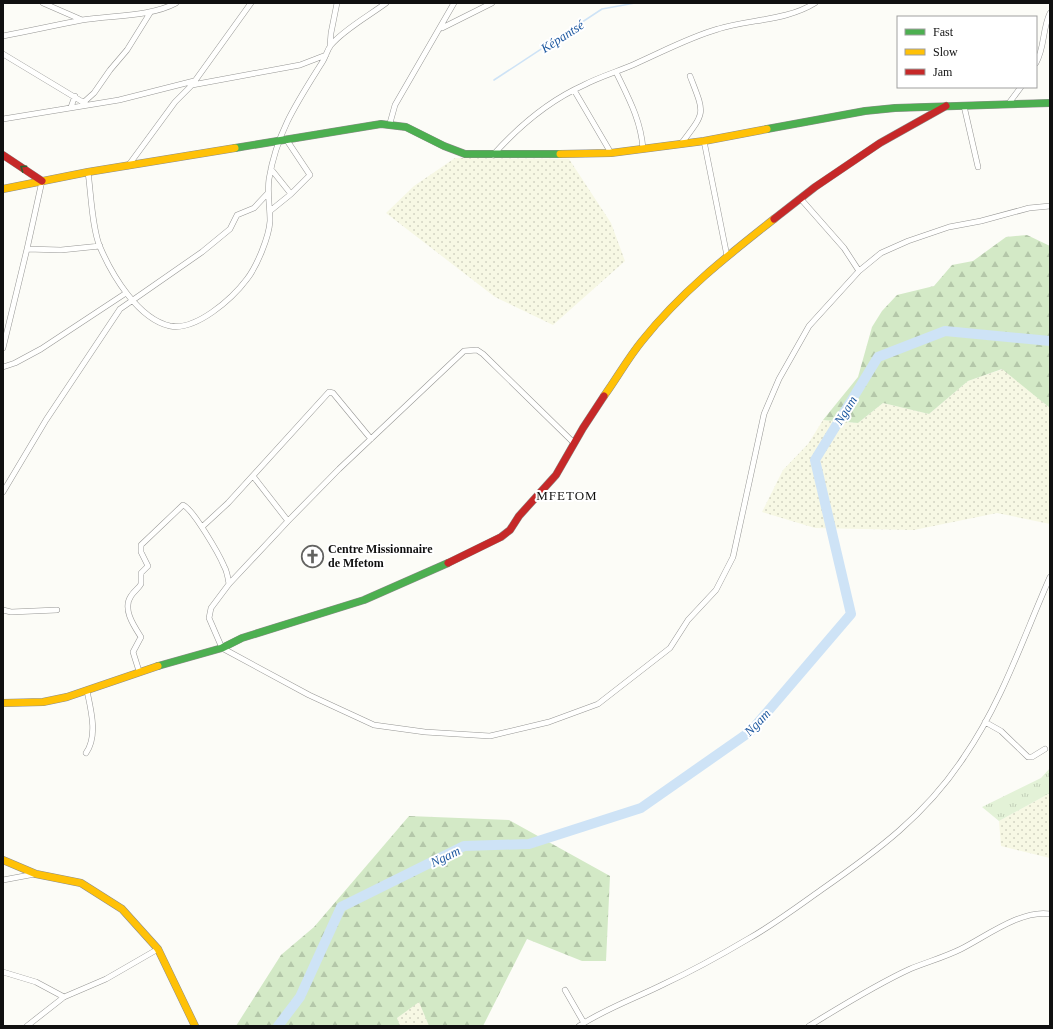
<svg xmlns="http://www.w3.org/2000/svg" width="1053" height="1029" font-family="Georgia,serif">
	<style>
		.farmland { fill: url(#farmland-dots) }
		.grass { fill: url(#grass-tufts) }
		.forest { fill: url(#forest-firs) }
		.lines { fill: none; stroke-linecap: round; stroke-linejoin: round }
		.stream { stroke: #cee3f6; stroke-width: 1.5 }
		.river { stroke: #cee3f6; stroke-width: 10 }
		.street-casing { stroke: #969694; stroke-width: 6 }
		.fast-casing { stroke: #8d8d8b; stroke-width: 8 }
		.slow-casing { stroke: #8d8d8b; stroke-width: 8 }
		.jam-casing { stroke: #8d8d8b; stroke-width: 8 }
		.street { stroke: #fffffe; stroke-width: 5 }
		.fast { stroke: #4caf50; stroke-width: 7 }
		.slow { stroke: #ffc107; stroke-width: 7 }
		.jam { stroke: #c62828; stroke-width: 7 }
		.oneway { stroke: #2e6030 }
		.labels { text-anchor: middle; stroke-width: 4; stroke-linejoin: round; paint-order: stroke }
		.poi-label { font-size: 12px; font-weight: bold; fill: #101010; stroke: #fff; text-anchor: start }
		.water-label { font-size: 13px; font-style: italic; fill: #1c579f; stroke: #fff }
		.neighbourhood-label { font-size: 13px; letter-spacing: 1px; fill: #101010; stroke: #fff }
	</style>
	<defs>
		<pattern id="farmland-dots" width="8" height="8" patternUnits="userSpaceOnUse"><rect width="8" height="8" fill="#f7f8e4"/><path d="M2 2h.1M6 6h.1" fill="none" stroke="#d3d4c3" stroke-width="1.8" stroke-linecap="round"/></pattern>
		<pattern id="grass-tufts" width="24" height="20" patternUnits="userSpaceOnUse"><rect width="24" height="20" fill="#e3f2d7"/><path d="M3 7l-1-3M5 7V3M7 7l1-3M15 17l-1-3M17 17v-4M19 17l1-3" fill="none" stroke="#c2ceb8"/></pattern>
		<pattern id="forest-firs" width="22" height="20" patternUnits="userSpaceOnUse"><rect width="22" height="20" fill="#d3e9c6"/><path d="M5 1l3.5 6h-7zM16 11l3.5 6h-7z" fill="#b4c7a9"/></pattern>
	</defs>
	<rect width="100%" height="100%" fill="#fcfcf7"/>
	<path class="farmland" d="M 455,158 L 569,159 L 611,223 L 625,261 L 553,325 L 495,297 L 386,213 L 414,186 Z
		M 1003,369 L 1050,408 L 1050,524 L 997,513 L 914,530 L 815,528 L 762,512 L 783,470 L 808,444 L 823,420 L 858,423 L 883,403 L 929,414 L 968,381 Z
		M 1050,793 L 1050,858 L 1001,846 L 999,821 Z
		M 419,1001 L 429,1026 L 400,1026 L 397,1018 Z"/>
	<path class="grass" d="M 1050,768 L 1050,793 L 999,821 L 982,807 L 1041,778 Z"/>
	<path class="forest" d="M 1027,235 L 1050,246 L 1050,408 L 1002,369 L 968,381 L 929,414 L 883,403 L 858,423 L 823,420 L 858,377 L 872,327 L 882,311 L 897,295 L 934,286 L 952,265 L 973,261 L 1006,237 Z
		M 409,816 L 509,820 L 610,876 L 606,961 L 582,961 L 527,939 L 483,1026 L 429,1026 L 419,1002 L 397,1018 L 400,1026 L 236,1026 L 281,955 L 314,927 Z"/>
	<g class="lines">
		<path class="stream" d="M 494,80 L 602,9 L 635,3"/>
		<path class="river" d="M 278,1026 L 300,997 L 341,907 L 464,846 L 529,844 L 641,808 L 751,731 L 851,614 L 815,460 L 878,357 L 945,331 L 1050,341"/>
		<defs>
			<path id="street" d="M 43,3 L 82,20
				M 442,28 L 492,3
				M 3,36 C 29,31 56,25 82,20 C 112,15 150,17 176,3
				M 330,46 L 331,33 L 337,3
				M 3,54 L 86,104
				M 1036,63 C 1045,47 1042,30 1050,13
				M 616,72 C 628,97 641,120 643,149
				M 192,85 L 300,65 L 326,55
				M 574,90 L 611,153
				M 84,102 L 94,93 L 110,70 L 127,50 L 150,13
				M 1009,103 L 1021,87
				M 964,106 L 978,167
				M 71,107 L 75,96
				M 3,119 L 119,100 L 194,81
				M 390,123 L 395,105 L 454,3
				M 704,141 L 727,256
				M 681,144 C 706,111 705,115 690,76
				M 493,155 C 519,126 548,101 584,85 C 601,76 620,71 637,63 C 664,51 690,37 718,29 C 750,19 786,21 815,3
				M 128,166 L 175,102 L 192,85 L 251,3
				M 271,169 L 291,194
				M 88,172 C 91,193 92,228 100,247 C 112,275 138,319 170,326 C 196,331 232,299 247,279 C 257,266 269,237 270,221 C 270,206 267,193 269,179 C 277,131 298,101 323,61 C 326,56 327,50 331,45 C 343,30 370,15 386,3
				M 42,181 L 27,249 L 61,250 L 100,246
				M 800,198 L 844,248 L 859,271
				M 270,211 L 291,194 L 310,175 L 286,139
				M 3,348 L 27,249
				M 3,367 L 15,363 L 41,349 L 126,293
				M 574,443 L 483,354 L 477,350 L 464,351 L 339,469 L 288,521 L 229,584 L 211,608 L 209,618 L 222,648 L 309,695 L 374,725 L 425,732 L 490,736 L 549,722 L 598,704 L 670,648 L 688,620 L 716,590 L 733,557 L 764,414 L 779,379 L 809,326 L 859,271 L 881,253 L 908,241 L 949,227 L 981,221 L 1029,208 L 1050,206
				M 253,476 L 288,521
				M 3,492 L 46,420 L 120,309 L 202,252 L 230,229 L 237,215 L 254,208 L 268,193
				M 202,527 L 228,503 L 329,392 L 333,393 L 371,439
				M 3,610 L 11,612 L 57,610
				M 139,671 L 133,652 L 141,637 C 134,626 122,609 131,596 C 134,591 139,588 141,584 L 141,573 L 148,566 L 141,552 L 141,545 L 183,505 C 193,509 219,554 224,566 C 227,571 228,578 229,584
				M 985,722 L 1001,731 L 1028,757 L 1032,757 L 1045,749
				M 86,753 C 98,736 91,710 87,691
				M 3,880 L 35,874
				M 3,972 L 36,982 L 64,997
				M 565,990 L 584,1023
				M 27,1026 L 64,997 L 106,979 L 158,949
				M 579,1026 C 605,1009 636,998 664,984 C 692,971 721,955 748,939 C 773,925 797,907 821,890 C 877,851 926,815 964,757 C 1002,702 1023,638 1050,577
				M 809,1026 C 842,1006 875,985 910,969 C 927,962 945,957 961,949 C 985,937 1022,909 1050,914"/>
			<path id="fast" d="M 767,129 L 865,111 L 895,108 L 1050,103
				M 235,148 L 381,124 L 406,127 L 444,146 L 465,154 L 560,154
				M 158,666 L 222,648 L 242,638 L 364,600 L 448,563"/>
			<path id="slow" d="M 560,154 L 611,153 L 704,141 L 767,129
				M 3,189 L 88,172 L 235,148
				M 604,396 C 617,378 628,358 642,341 C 680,293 727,256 774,219
				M 3,703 L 43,702 L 67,697 L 158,666
				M 3,860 L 36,874 L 81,883 L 122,909 L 158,949 L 195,1026"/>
			<path id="jam" d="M 3,155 L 42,181
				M 774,219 L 815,187 L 880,143 L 946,106
				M 448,563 L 501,537 L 510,530 L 519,516 L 556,475 L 583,428 L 604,396"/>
		</defs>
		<use href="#street" class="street-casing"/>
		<use href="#fast" class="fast-casing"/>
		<use href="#slow" class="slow-casing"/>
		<use href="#jam" class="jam-casing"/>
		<use href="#street" class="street"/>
		<use href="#fast" class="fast"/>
		<use href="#slow" class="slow"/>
		<use href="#jam" class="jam"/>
	</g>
	<defs><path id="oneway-chevron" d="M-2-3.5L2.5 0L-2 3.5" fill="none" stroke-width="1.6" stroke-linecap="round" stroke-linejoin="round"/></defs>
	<use class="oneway" href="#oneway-chevron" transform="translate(23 168) rotate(-146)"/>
	<defs>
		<symbol id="church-ring" viewBox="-11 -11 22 22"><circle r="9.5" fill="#fff" stroke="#636361" stroke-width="1.5"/><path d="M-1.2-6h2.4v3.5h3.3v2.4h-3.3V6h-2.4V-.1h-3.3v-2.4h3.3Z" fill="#636361"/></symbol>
	</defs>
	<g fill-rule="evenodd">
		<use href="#church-ring" x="300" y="544" width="25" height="25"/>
	</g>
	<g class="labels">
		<g class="poi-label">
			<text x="328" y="553">Centre Missionnaire<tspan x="328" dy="14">de Mfetom</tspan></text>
		</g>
		<g class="water-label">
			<text transform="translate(562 36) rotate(-33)" y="5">Képantsé</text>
			<text transform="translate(845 410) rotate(-58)" y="5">Ngam</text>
			<text transform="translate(757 722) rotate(-46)" y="5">Ngam</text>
			<text transform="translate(445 856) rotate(-26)" y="5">Ngam</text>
		</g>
		<g class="neighbourhood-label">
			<text x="567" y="500">MFETOM</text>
		</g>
	</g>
	<rect width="1053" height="1029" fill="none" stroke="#101010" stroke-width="8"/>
	<rect x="897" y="16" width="140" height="72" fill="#ffffff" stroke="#9f9f9f"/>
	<rect x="905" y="29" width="20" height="6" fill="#4caf50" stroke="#9f9f9f"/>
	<text x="933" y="36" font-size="12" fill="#101010">Fast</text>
	<rect x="905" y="49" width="20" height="6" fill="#ffc107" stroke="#9f9f9f"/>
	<text x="933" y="56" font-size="12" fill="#101010">Slow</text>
	<rect x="905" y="69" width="20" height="6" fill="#c62828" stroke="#9f9f9f"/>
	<text x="933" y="76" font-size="12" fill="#101010">Jam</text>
</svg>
